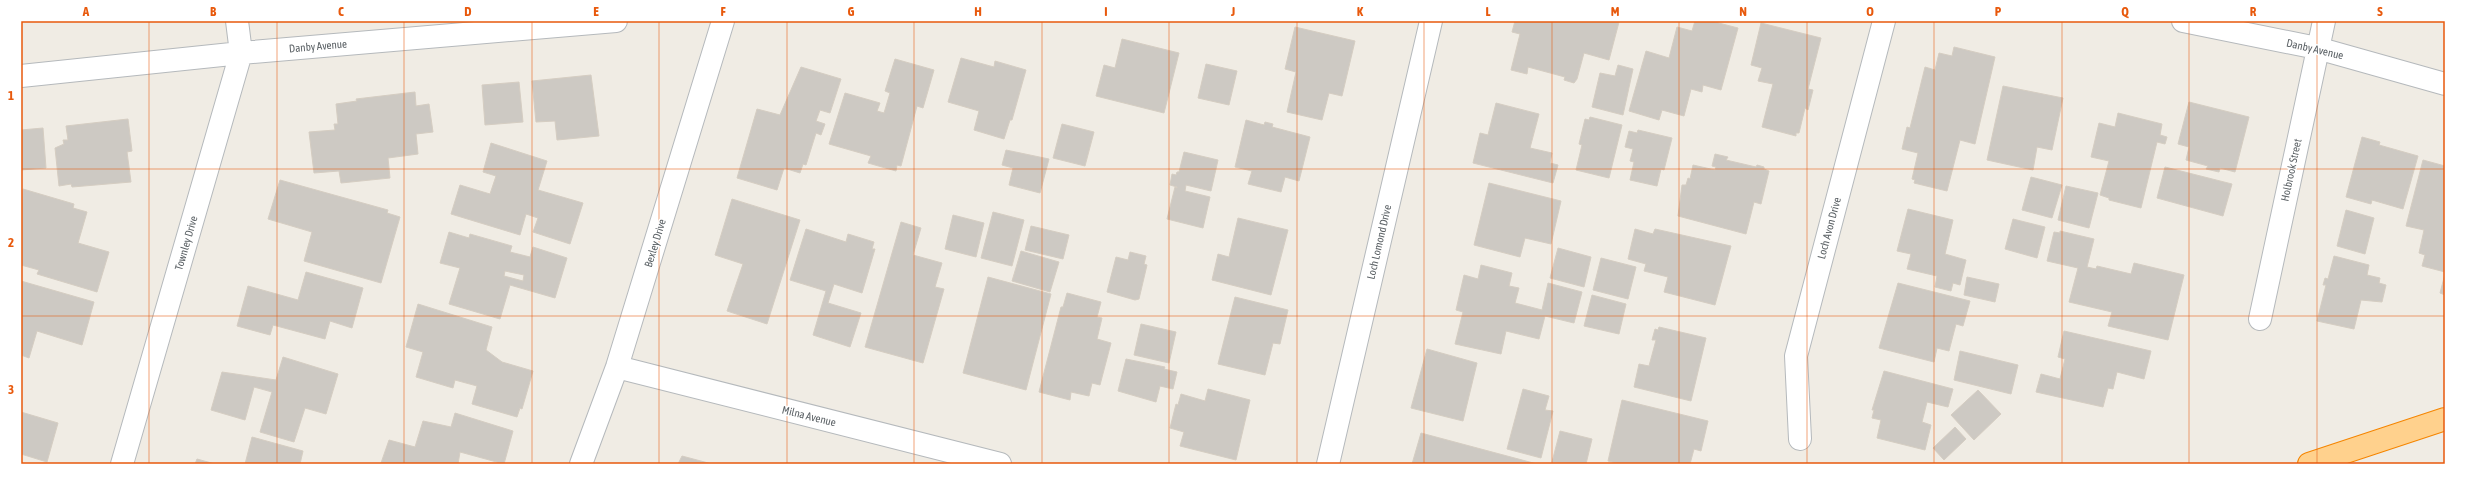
<svg xmlns="http://www.w3.org/2000/svg" width="2466" height="485" font-family="'Asap Condensed',sans-serif">
	<style>
		.building { fill: #cdc9c3; stroke: #d5cdc2; fill-rule: evenodd }
		.lines { fill: none; stroke-linecap: round; stroke-linejoin: round }
		.minor-casing { stroke: #b5b9bc; stroke-width: 24 }
		.motorway-casing { stroke: #f58500; stroke-width: 24 }
		.minor { stroke: #fff; stroke-width: 22 }
		.motorway { stroke: #ffd18d; stroke-width: 22 }
		.grid { fill: none; stroke: #e8590c; stroke-width: 1; stroke-opacity: 0.55 }
		.labels { text-anchor: middle; stroke-width: 3; stroke-linejoin: round; paint-order: stroke }
		.street-label { font-size: 11px; fill: #5c6266; stroke: #fff }
		.neatline { fill: none; stroke: #e8590c; stroke-width: 1.5 }
		.grid-label { font-size: 13px; text-anchor: middle; font-weight: bold; fill: #e8590c }
	</style>
	<rect width="100%" height="100%" fill="#f0ece4"/>
	<path class="building" d="M 1515,21 L 1615,21 L 1619,22 L 1609,60 L 1584,53 L 1577,79 L 1574,83 L 1564,80 L 1565,77 L 1528,67 L 1527,74 L 1511,70 L 1520,34 L 1512,32 Z
		M 1695,21 L 1711,21 L 1738,28 L 1721,90 L 1703,85 L 1702,92 L 1691,89 L 1684,116 L 1662,110 L 1659,120 L 1629,111 L 1646,51 L 1669,58 L 1677,27 L 1692,31 Z
		M 1761,23 L 1821,38 L 1808,89 L 1813,90 L 1808,110 L 1805,108 L 1799,133 L 1796,133 L 1796,136 L 1762,127 L 1773,84 L 1758,81 L 1762,68 L 1751,65 Z
		M 1295,27 L 1355,41 L 1342,96 L 1329,93 L 1322,120 L 1287,112 L 1296,72 L 1285,69 Z
		M 1122,39 L 1179,53 L 1164,113 L 1096,96 L 1104,65 L 1115,68 Z
		M 1954,47 L 1995,57 L 1975,144 L 1960,140 L 1947,191 L 1914,183 L 1915,180 L 1912,179 L 1918,153 L 1902,149 L 1907,127 L 1910,128 L 1925,67 L 1935,70 L 1939,53 L 1952,56 Z
		M 961,58 L 994,67 L 995,61 L 1026,70 L 1012,120 L 1010,120 L 1004,139 L 974,130 L 979,111 L 948,102 Z
		M 895,59 L 934,70 L 923,108 L 917,106 L 901,166 L 897,165 L 896,171 L 868,163 L 871,156 L 829,144 L 845,93 L 880,103 L 877,111 L 884,113 L 890,93 L 885,91 Z
		M 1206,64 L 1237,71 L 1229,105 L 1198,98 Z
		M 1618,65 L 1633,69 L 1623,115 L 1592,107 L 1600,73 L 1615,76 Z
		M 801,67 L 841,79 L 830,113 L 820,110 L 816,121 L 825,124 L 821,135 L 816,133 L 806,165 L 803,164 L 800,173 L 784,168 L 777,190 L 737,178 L 757,109 L 780,115 Z
		M 591,75 L 599,136 L 557,140 L 555,121 L 536,122 L 532,81 Z
		M 519,82 L 523,122 L 485,125 L 482,85 Z
		M 2003,86 L 2063,98 L 2052,150 L 2037,147 L 2033,170 L 1987,160 Z
		M 415,92 L 416,106 L 429,104 L 433,132 L 416,134 L 418,154 L 388,158 L 390,178 L 341,183 L 339,171 L 314,173 L 309,132 L 335,130 L 334,124 L 338,124 L 336,104 L 357,101 L 356,99 Z
		M 2189,102 L 2249,117 L 2235,172 L 2220,168 L 2219,172 L 2206,169 L 2208,166 L 2186,160 L 2189,147 L 2178,144 Z
		M 1496,103 L 1539,114 L 1530,148 L 1552,153 L 1550,163 L 1558,165 L 1553,183 L 1473,163 L 1480,133 L 1488,135 Z
		M 2118,113 L 2162,124 L 2160,135 L 2167,137 L 2165,144 L 2157,142 L 2141,208 L 2109,200 L 2109,198 L 2100,195 L 2109,161 L 2091,157 L 2099,123 L 2115,127 Z
		M 1590,117 L 1622,125 L 1609,178 L 1576,170 L 1582,145 L 1579,144 L 1585,119 L 1589,120 Z
		M 128,119 L 132,151 L 127,152 L 131,182 L 72,187 L 71,184 L 59,186 L 55,148 L 64,144 L 63,140 L 68,140 L 66,126 Z
		M 1246,120 L 1264,125 L 1265,122 L 1273,124 L 1272,127 L 1310,137 L 1299,181 L 1285,177 L 1281,192 L 1248,184 L 1252,171 L 1235,167 Z
		M 1062,124 L 1094,132 L 1085,166 L 1053,158 Z
		M 43,128 L 46,168 L 21,170 L 21,130 Z
		M 1638,130 L 1672,138 L 1664,170 L 1661,169 L 1657,186 L 1630,180 L 1634,162 L 1630,161 L 1633,149 L 1625,147 L 1629,131 L 1637,133 Z
		M 2362,137 L 2380,142 L 2379,145 L 2418,156 L 2403,209 L 2372,200 L 2371,204 L 2346,197 Z
		M 491,143 L 547,161 L 538,190 L 583,203 L 570,244 L 533,232 L 538,218 L 526,214 L 520,235 L 451,214 L 460,185 L 490,194 L 496,176 L 483,172 Z
		M 1006,150 L 1049,159 L 1040,193 L 1009,185 L 1013,168 L 1002,165 Z
		M 1184,152 L 1218,160 L 1211,191 L 1186,185 L 1185,191 L 1210,197 L 1203,228 L 1167,219 L 1175,187 L 1177,188 L 1177,187 L 1170,185 L 1172,174 L 1176,175 L 1177,172 L 1179,172 Z
		M 1715,154 L 1728,157 L 1726,160 L 1756,167 L 1757,165 L 1764,167 L 1764,169 L 1769,171 L 1761,204 L 1754,202 L 1746,234 L 1678,216 L 1682,185 L 1686,185 L 1688,178 L 1690,179 L 1693,165 L 1715,170 L 1716,167 L 1712,166 Z
		M 2423,160 L 2445,166 L 2445,272 L 2422,266 L 2425,255 L 2419,253 L 2424,230 L 2406,226 Z
		M 2165,167 L 2232,184 L 2223,216 L 2157,198 Z
		M 2031,177 L 2062,185 L 2052,218 L 2022,210 Z
		M 280,180 L 388,210 L 387,213 L 400,217 L 381,283 L 304,261 L 312,232 L 268,219 Z
		M 1489,183 L 1561,201 L 1551,244 L 1525,238 L 1520,257 L 1474,245 Z
		M 2066,186 L 2098,193 L 2089,228 L 2058,220 Z
		M 23,189 L 74,204 L 73,208 L 87,212 L 78,243 L 109,252 L 97,292 L 37,274 L 39,270 L 21,265 Z
		M 732,199 L 800,220 L 767,324 L 727,311 L 743,264 L 715,255 Z
		M 1908,209 L 1953,220 L 1945,254 L 1966,260 L 1960,285 L 1953,283 L 1951,291 L 1935,287 L 1937,276 L 1907,269 L 1911,254 L 1897,251 Z
		M 2346,210 L 2374,218 L 2365,254 L 2337,246 Z
		M 993,212 L 1024,220 L 1012,266 L 981,258 Z
		M 953,215 L 984,223 L 976,257 L 945,249 Z
		M 1238,218 L 1288,230 L 1271,295 L 1212,280 L 1218,254 L 1229,257 Z
		M 2013,219 L 2045,227 L 2037,258 L 2005,249 Z
		M 901,222 L 921,228 L 913,255 L 942,263 L 935,287 L 944,289 L 923,363 L 865,347 Z
		M 1031,226 L 1069,235 L 1063,259 L 1025,250 Z
		M 806,229 L 846,242 L 848,234 L 874,242 L 872,249 L 875,249 L 862,293 L 834,284 L 828,303 L 861,313 L 850,347 L 813,335 L 826,291 L 790,280 Z
		M 1635,229 L 1653,234 L 1655,229 L 1731,246 L 1715,305 L 1664,292 L 1668,277 L 1644,271 L 1646,264 L 1628,259 Z
		M 2060,231 L 2094,239 L 2087,267 L 2096,269 L 2097,266 L 2131,274 L 2134,263 L 2184,275 L 2168,340 L 2108,326 L 2112,312 L 2069,302 L 2078,268 L 2047,261 L 2054,232 L 2060,233 Z
		M 449,232 L 469,238 L 470,234 L 512,246 L 510,252 L 530,257 L 533,247 L 567,258 L 555,298 L 510,285 L 500,319 L 449,304 L 460,268 L 440,263 ZM 505,271 L 524,275 L 523,281 L 504,276 Z
		M 1558,248 L 1591,257 L 1584,287 L 1550,278 Z
		M 1021,251 L 1059,262 L 1050,292 L 1012,281 Z
		M 1130,252 L 1146,256 L 1144,264 L 1147,265 L 1139,299 L 1135,300 L 1107,292 L 1116,257 L 1128,260 Z
		M 2334,256 L 2369,265 L 2367,275 L 2380,278 L 2379,283 L 2386,285 L 2382,302 L 2361,300 L 2354,329 L 2317,321 L 2326,285 L 2323,285 L 2325,278 L 2328,279 Z
		M 1601,258 L 1636,267 L 1628,299 L 1593,290 Z
		M 1481,265 L 1512,273 L 1509,286 L 1519,288 L 1515,303 L 1542,310 L 1548,283 L 1582,292 L 1574,323 L 1545,316 L 1539,339 L 1506,331 L 1501,354 L 1455,344 L 1463,312 L 1456,310 L 1464,275 L 1478,279 Z
		M 306,272 L 363,288 L 352,328 L 330,321 L 325,339 L 273,325 L 270,335 L 237,326 L 248,286 L 298,300 Z
		M 2445,274 L 2445,295 L 2440,293 Z
		M 988,277 L 1051,294 L 1026,390 L 963,373 Z
		M 1967,277 L 1999,284 L 1995,302 L 1964,295 Z
		M 21,281 L 94,302 L 82,345 L 37,331 L 29,358 L 21,355 Z
		M 1898,283 L 1970,301 L 1963,326 L 1956,324 L 1949,351 L 1937,348 L 1934,362 L 1879,348 Z
		M 1067,293 L 1101,302 L 1097,317 L 1102,318 L 1097,339 L 1111,343 L 1100,385 L 1092,383 L 1089,396 L 1071,392 L 1070,400 L 1039,392 L 1061,307 L 1063,307 Z
		M 1592,295 L 1626,304 L 1619,334 L 1584,326 Z
		M 1235,297 L 1288,310 L 1280,344 L 1273,343 L 1265,375 L 1218,364 Z
		M 418,304 L 492,327 L 486,350 L 502,362 L 533,371 L 522,409 L 520,408 L 517,417 L 472,404 L 477,386 L 455,380 L 453,388 L 416,377 L 423,352 L 406,347 Z
		M 1141,324 L 1176,332 L 1169,363 L 1134,355 Z
		M 1659,327 L 1706,338 L 1691,401 L 1634,387 L 1639,364 L 1649,366 L 1656,340 L 1652,340 L 1655,329 L 1658,330 Z
		M 2064,331 L 2151,351 L 2144,379 L 2117,372 L 2113,389 L 2108,388 L 2103,407 L 2036,392 L 2041,374 L 2060,379 L 2065,359 L 2058,357 Z
		M 1427,349 L 1477,363 L 1463,421 L 1411,408 Z
		M 1960,351 L 2018,365 L 2011,394 L 1954,380 Z
		M 283,357 L 338,374 L 326,414 L 305,408 L 294,442 L 260,432 L 272,392 L 254,387 L 245,420 L 211,410 L 222,372 L 276,380 Z
		M 1126,359 L 1165,367 L 1164,369 L 1177,372 L 1173,389 L 1160,386 L 1156,402 L 1118,391 Z
		M 1884,371 L 1953,389 L 1948,407 L 1927,402 L 1922,422 L 1931,425 L 1925,450 L 1877,438 L 1881,420 L 1872,418 L 1874,410 L 1872,410 Z
		M 1208,389 L 1250,400 L 1236,460 L 1180,446 L 1184,432 L 1170,428 L 1176,404 L 1178,405 L 1181,394 L 1205,401 Z
		M 1523,389 L 1549,396 L 1545,410 L 1553,411 L 1541,458 L 1507,449 Z
		M 1978,390 L 2001,414 L 1974,440 L 1951,415 Z
		M 1622,400 L 1708,421 L 1701,451 L 1694,449 L 1690,464 L 1621,464 L 1608,461 Z
		M 21,412 L 58,423 L 47,462 L 21,454 Z
		M 455,413 L 513,431 L 504,464 L 460,452 L 458,464 L 381,463 L 389,440 L 415,447 L 423,421 L 451,427 Z
		M 1955,427 L 1966,439 L 1944,460 L 1933,448 Z
		M 1560,431 L 1592,439 L 1586,464 L 1552,462 Z
		M 1421,433 L 1537,464 L 1412,464 Z
		M 252,437 L 303,451 L 300,464 L 245,464 Z
		M 682,456 L 712,464 L 678,464 Z
		M 197,459 L 215,464 L 195,464 Z"/>
	<g class="lines">
		<defs>
			<path id="minor" d="M 2183,21 L 2317,48 L 2445,84
				M 21,76 L 241,53 L 616,21
				M 2260,319 L 2324,21
				M 617,367 L 1000,464
				M 1800,439 L 1796,356 L 1884,21
				M 122,464 L 241,53 L 237,21
				M 581,464 L 617,367 L 723,21
				M 1328,464 L 1431,21"/>
			<path id="motorway" d="M 2309,464 L 2445,419"/>
		</defs>
		<use href="#minor" class="minor-casing"/>
		<use href="#motorway" class="motorway-casing"/>
		<use href="#minor" class="minor"/>
		<use href="#motorway" class="motorway"/>
	</g>
	<path class="grid" d="M 149,21 L 149,464M 277,21 L 277,464M 404,21 L 404,464M 532,21 L 532,464M 659,21 L 659,464M 787,21 L 787,464M 914,21 L 914,464M 1042,21 L 1042,464M 1169,21 L 1169,464M 1297,21 L 1297,464M 1424,21 L 1424,464M 1552,21 L 1552,464M 1679,21 L 1679,464M 1807,21 L 1807,464M 1934,21 L 1934,464M 2062,21 L 2062,464M 2189,21 L 2189,464M 2317,21 L 2317,464M 21,169 L 2445,169M 21,316 L 2445,316"/>
	<g class="labels">
		<g class="street-label">
			<text transform="translate(318 46) rotate(-5)" y="4">Danby Avenue</text>
			<text transform="translate(2315 49) rotate(13)" y="4">Danby Avenue</text>
			<text transform="translate(2291 170) rotate(-78)" y="4">Holbrook Street</text>
			<text transform="translate(1829 228) rotate(-75)" y="4">Loch Avon Drive</text>
			<text transform="translate(1379 242) rotate(-77)" y="4">Loch Lomond Drive</text>
			<text transform="translate(186 243) rotate(-74)" y="4">Townley Drive</text>
			<text transform="translate(655 243) rotate(-73)" y="4">Bexley Drive</text>
			<text transform="translate(809 416) rotate(14)" y="4">Milna Avenue</text>
		</g>
	</g>
	<rect width="2466" height="485" fill="none" stroke="#ffffff" stroke-width="44"/>
	<rect x="22" y="22" width="2422" height="441" class="neatline"/>
	<g class="grid-label">
		<text x="86" y="16">A</text>
		<text x="213" y="16">B</text>
		<text x="341" y="16">C</text>
		<text x="468" y="16">D</text>
		<text x="596" y="16">E</text>
		<text x="723" y="16">F</text>
		<text x="851" y="16">G</text>
		<text x="978" y="16">H</text>
		<text x="1106" y="16">I</text>
		<text x="1233" y="16">J</text>
		<text x="1360" y="16">K</text>
		<text x="1488" y="16">L</text>
		<text x="1615" y="16">M</text>
		<text x="1743" y="16">N</text>
		<text x="1870" y="16">O</text>
		<text x="1998" y="16">P</text>
		<text x="2125" y="16">Q</text>
		<text x="2253" y="16">R</text>
		<text x="2380" y="16">S</text>
		<text x="11" y="100">1</text>
		<text x="11" y="247">2</text>
		<text x="11" y="394">3</text>
	</g>
</svg>
